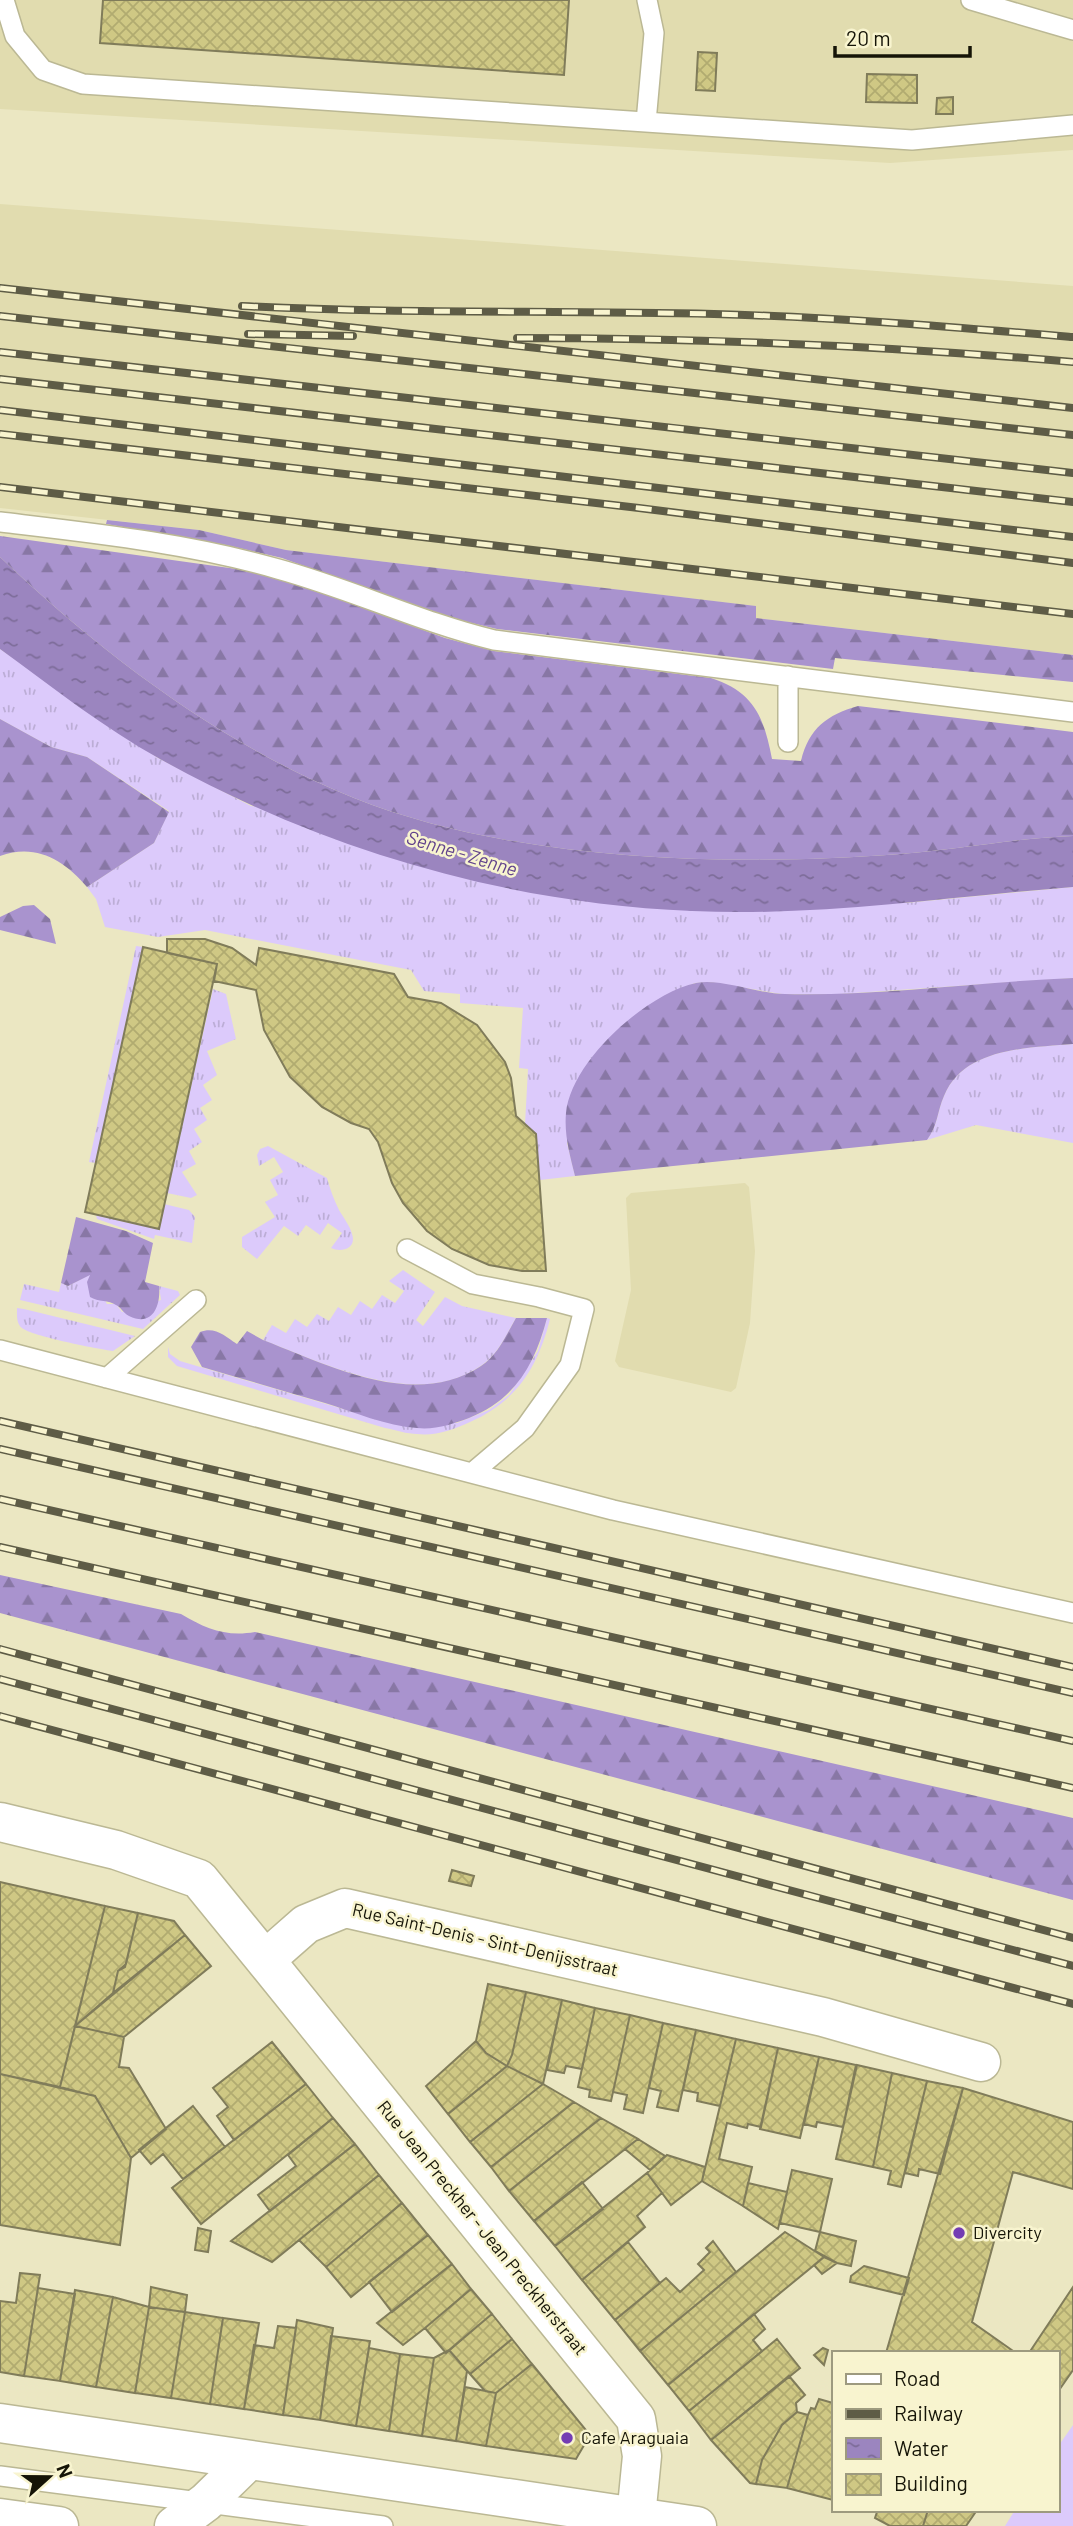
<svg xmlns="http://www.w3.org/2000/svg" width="1073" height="2526" font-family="Barlow,sans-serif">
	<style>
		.built { fill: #e1dcaf }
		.grass { fill: url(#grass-tufts) }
		.forest { fill: url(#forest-firs) }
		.park { fill: #dccafb }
		.water { fill: url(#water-ripples) }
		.building { fill: url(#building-cross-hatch); stroke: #807c5a; stroke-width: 2 }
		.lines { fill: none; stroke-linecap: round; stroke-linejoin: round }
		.lane-casing { stroke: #bbb894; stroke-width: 22 }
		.street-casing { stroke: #bbb894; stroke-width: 41 }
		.secondary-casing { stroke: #bbb894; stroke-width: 41 }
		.lane { stroke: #fff; stroke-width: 19 }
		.street { stroke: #fff; stroke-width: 38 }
		.secondary { stroke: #fff; stroke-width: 38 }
		.rail-casing { stroke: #5e5c46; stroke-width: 8 }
		.rail { stroke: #f8f4cf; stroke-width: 5; stroke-dasharray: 16; stroke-linecap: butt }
		.poi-dot { fill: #743db3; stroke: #f8f4cf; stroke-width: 2.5 }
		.labels { text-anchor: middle; stroke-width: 5; stroke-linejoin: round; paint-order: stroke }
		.street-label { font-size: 18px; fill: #151407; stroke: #f8f4cf }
		.poi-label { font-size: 18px; fill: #151407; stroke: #f8f4cf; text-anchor: start }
		.water-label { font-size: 19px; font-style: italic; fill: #62438c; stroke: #f8f4cf }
	</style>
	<defs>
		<pattern id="grass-tufts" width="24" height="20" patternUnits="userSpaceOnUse" patternTransform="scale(1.75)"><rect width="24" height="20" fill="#dccafb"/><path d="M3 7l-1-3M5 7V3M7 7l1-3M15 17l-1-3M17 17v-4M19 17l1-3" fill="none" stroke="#bcadd6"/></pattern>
		<pattern id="forest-firs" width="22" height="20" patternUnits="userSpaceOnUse" patternTransform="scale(1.75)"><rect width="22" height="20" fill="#a993ce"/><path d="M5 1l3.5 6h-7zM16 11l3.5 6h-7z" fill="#8877a5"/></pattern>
		<pattern id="water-ripples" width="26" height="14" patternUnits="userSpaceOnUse" patternTransform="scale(1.75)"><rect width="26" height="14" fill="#9b85bf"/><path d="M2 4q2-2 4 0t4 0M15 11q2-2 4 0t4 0" fill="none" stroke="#7d6c99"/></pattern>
		<pattern id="building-cross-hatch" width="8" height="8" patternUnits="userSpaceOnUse" patternTransform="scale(1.75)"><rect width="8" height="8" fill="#cfc884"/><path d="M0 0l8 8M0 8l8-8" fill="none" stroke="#b1ab70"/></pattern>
	</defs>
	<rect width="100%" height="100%" fill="#ebe7c2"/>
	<path class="built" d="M 0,0 L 1073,0 L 1073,150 L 890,163 L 0,109 Z
		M 0,204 L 1073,286 L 1073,655 L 755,618 L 755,606 L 286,550 L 199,530 L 0,508 Z
		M 745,1183 L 749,1187 L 755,1251 L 750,1323 L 736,1388 L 731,1392 L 619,1367 L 615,1361 L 631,1290 L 626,1198 L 631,1193 Z"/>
	<path class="grass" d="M 0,649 L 158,758 L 251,806 L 906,903 L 1073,887 L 1073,978 L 840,994 L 782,994 L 710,982 L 695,983 L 666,995 L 567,1143 L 575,1176 L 540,1180 L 536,1134 L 525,1124 L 528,1069 L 519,1068 L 523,1008 L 460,1003 L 460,994 L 424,991 L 411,970 L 205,930 L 158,937 L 105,927 L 96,899 L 87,887 L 154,843 L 169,811 L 87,757 L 51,747 L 0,719 Z
		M 136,946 L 143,947 L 96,1163 L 89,1162 Z
		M 213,989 L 226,994 L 236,1039 L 207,1051 L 217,1075 L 203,1085 L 212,1100 L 200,1108 L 207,1120 L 194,1129 L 202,1142 L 189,1151 L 196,1164 L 182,1172 L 197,1195 L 191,1198 L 167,1193 Z
		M 1073,1044 L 1073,1143 L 976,1125 L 927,1140 C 938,1125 937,1112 944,1096 C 964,1047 1029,1048 1073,1044 Z
		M 268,1146 L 327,1178 C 330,1189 334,1200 339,1210 C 343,1217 350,1226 352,1234 C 357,1248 342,1253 331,1248 L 342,1233 L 328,1223 L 320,1235 L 306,1225 L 298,1236 L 284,1226 L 257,1259 L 242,1247 L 242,1237 L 275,1217 L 265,1202 L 278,1195 L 270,1180 L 283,1172 L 274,1157 L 259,1166 L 257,1155 L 260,1149 Z
		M 164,1204 L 189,1210 L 195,1217 L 192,1243 L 155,1235 L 154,1239 L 97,1219 L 96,1215 L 159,1229 Z
		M 403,1270 L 435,1292 L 416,1320 L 423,1326 L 445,1297 L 462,1306 L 516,1318 C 506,1335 498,1354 482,1365 C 418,1411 326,1364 263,1340 L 272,1325 L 286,1333 L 295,1319 L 307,1327 L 317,1314 L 329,1321 L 338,1307 L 351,1315 L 360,1301 L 372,1309 L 382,1295 L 395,1303 L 404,1291 L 389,1281 Z
		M 91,1274 L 107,1304 L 116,1304 L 122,1312 L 161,1300 L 159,1286 L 178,1291 L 180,1295 L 143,1329 L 20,1300 L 24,1284 L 59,1292 L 61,1283 L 68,1286 Z
		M 17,1308 L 24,1309 L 135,1336 L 113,1351 C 98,1349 31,1336 22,1328 C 16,1323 17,1315 17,1308 Z
		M 547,1318 L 550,1319 C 538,1367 517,1401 470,1422 C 453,1430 436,1436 417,1434 C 407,1434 396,1430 385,1428 L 177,1366 L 168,1357 L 168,1347 L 170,1354 L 180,1361 L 387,1422 L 457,1423 L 489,1410 L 509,1395 L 538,1351 Z"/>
	<path class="forest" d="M 107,520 L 199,530 L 286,550 L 756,606 L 756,618 L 1073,655 L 1073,682 L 835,658 L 833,669 L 497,629 L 442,616 L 282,558 L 226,545 L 106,524 Z
		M 0,536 L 251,571 L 306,587 L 445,638 L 494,651 L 711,678 C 754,692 764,717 772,759 L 801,761 C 809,728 827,715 858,706 L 1073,732 L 1073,836 C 1015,838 958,850 900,854 C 728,867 515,862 354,798 C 222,745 102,654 0,557 Z
		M 0,719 L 51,747 L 87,757 L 169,812 L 154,843 L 87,887 C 64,860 36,843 0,856 Z
		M 34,905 L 50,919 L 56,944 L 0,930 L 0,917 L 23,906 Z
		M 1073,978 L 1073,1044 C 1029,1048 964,1047 944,1096 C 937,1112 938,1125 927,1140 L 575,1176 C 570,1156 564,1135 566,1113 C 571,1061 646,994 696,983 C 721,978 758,994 785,994 C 882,996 977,982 1073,978 Z
		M 76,1217 L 126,1231 L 153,1243 L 145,1282 L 159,1286 C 161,1305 153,1328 129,1316 C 123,1313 121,1307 116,1305 C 109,1300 98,1302 90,1297 L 87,1282 L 90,1275 L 68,1286 L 61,1283 Z
		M 516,1318 L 547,1318 C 535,1364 515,1400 469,1418 C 453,1424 435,1430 417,1428 C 386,1426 354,1412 325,1403 C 284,1391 243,1379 202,1367 L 191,1347 L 200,1332 C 215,1326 225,1336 237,1344 L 247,1331 L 263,1340 C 328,1365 414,1410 481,1366 C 498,1355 506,1335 516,1318 Z
		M 0,1575 L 181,1614 C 206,1629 226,1637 255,1632 L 1073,1818 L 1073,1900 L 0,1613 Z"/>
	<path class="park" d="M 1073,2425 L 1073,2526 L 1005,2526 L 1015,2510 L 1057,2510 L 1057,2448 Z"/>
	<path class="water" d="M 0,557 C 102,654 222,745 354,798 C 515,862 728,867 900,854 C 958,850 1015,838 1073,836 L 1073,887 C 946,897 819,917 692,911 C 505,903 323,850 160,759 C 104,728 52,687 0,649 Z"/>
	<path class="building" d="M 103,0 L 569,0 L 564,75 L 100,43 Z
		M 698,52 L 717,53 L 715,91 L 696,90 Z
		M 867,74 L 917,75 L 917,103 L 866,102 Z
		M 953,97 L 953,114 L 936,114 L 937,98 Z
		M 167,939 L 205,939 L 232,948 L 256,965 L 259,948 L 394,974 L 408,997 L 441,1003 L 477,1025 L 505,1062 L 511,1078 L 516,1116 L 536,1134 L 546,1271 L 522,1271 L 489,1265 L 452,1249 L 427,1231 L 403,1203 L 392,1183 L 378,1142 L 369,1129 L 351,1123 L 322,1107 L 290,1077 L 264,1030 L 256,990 L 214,981 L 217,964 L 167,953 Z
		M 143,947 L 217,964 L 159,1229 L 85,1212 Z
		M 452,1870 L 474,1876 L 471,1886 L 449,1881 Z
		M 0,1882 L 105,1906 L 60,2087 L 0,2074 Z
		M 105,1906 L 138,1913 L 126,1964 L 118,1971 L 113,1993 L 75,2026 Z
		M 138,1913 L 174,1921 L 185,1935 L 113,1993 L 118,1971 L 125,1967 Z
		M 185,1935 L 211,1966 L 124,2037 L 75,2026 Z
		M 488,1984 L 526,1992 L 512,2055 L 507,2066 L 486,2053 L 476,2041 Z
		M 526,1992 L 562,2000 L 543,2084 L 507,2066 L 512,2055 Z
		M 562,2000 L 595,2008 L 582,2069 L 566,2066 L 564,2073 L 547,2070 Z
		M 595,2008 L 630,2015 L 611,2101 L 589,2097 L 590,2090 L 578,2087 Z
		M 630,2015 L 663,2023 L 643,2113 L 624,2109 L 627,2095 L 613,2092 Z
		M 663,2023 L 696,2030 L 678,2111 L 657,2107 L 661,2091 L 649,2088 Z
		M 75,2026 L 124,2037 L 119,2067 L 129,2068 L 166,2129 L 131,2158 L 95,2096 L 60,2087 Z
		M 696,2030 L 736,2039 L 720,2106 L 697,2101 L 698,2093 L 683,2090 Z
		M 736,2039 L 778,2048 L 761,2127 L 748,2124 L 747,2128 L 727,2123 L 719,2159 L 752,2167 L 743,2206 L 702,2181 Z
		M 476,2041 L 486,2053 L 507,2066 L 448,2114 L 426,2086 Z
		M 272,2042 L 306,2084 L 234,2140 L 217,2116 L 228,2107 L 213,2088 Z
		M 778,2048 L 819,2057 L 800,2138 L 760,2129 Z
		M 819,2057 L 856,2065 L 843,2127 L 817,2122 L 816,2127 L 804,2124 Z
		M 857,2065 L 892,2073 L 873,2167 L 836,2159 Z
		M 507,2066 L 543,2084 L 470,2142 L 448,2114 Z
		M 892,2073 L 927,2081 L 901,2187 L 888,2184 L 891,2171 L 873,2167 Z
		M 0,2074 L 95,2096 L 131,2158 L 120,2245 L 0,2225 Z
		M 927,2081 L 963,2088 L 940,2174 L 919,2169 L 918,2176 L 905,2173 Z
		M 306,2084 L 333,2118 L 201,2224 L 172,2188 Z
		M 543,2084 L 574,2102 L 491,2167 L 470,2142 Z
		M 963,2088 L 1073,2122 L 1073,2189 L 1013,2172 L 972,2322 L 1016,2353 L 886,2353 Z
		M 574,2102 L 601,2118 L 509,2191 L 491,2167 Z
		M 193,2106 L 225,2147 L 183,2179 L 163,2154 L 151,2164 L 139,2150 Z
		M 333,2118 L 355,2144 L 270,2211 L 258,2195 L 296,2166 L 288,2155 Z
		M 601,2118 L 638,2139 L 534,2221 L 509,2191 Z
		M 638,2139 L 665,2156 L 650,2170 L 625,2149 Z
		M 355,2144 L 379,2175 L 272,2262 L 231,2241 Z
		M 667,2155 L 705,2167 L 702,2181 L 671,2205 L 647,2173 Z
		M 792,2170 L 832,2179 L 820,2232 L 780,2223 Z
		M 647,2173 L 662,2193 L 637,2216 L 645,2227 L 582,2280 L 555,2246 Z
		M 379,2175 L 402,2203 L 326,2267 L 299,2240 Z
		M 582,2182 L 603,2209 L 555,2246 L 534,2221 Z
		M 748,2183 L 787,2192 L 778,2229 L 743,2206 Z
		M 402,2203 L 428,2235 L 351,2297 L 326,2267 Z
		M 198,2228 L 211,2231 L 208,2252 L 195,2250 Z
		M 785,2232 L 824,2257 L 668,2385 L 640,2351 Z
		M 820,2232 L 856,2241 L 851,2266 L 837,2263 L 815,2251 Z
		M 428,2235 L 452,2264 L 392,2312 L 369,2282 Z
		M 713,2241 L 736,2272 L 640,2351 L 615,2320 L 666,2278 L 680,2292 L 704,2270 L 698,2264 L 710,2252 L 706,2248 Z
		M 628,2242 L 660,2283 L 615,2320 L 582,2280 Z
		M 824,2257 L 837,2263 L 822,2274 L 814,2265 Z
		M 452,2264 L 471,2289 L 425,2328 L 403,2345 L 377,2323 Z
		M 864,2266 L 909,2278 L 904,2295 L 850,2282 L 851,2276 Z
		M 20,2273 L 40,2275 L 24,2376 L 0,2372 L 0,2301 L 16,2303 Z
		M 151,2287 L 187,2295 L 185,2312 L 149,2307 Z
		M 1073,2287 L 1073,2370 L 1057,2393 L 1057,2353 L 1029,2353 Z
		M 38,2288 L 75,2294 L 60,2381 L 24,2376 Z
		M 471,2289 L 492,2314 L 446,2353 L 425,2328 Z
		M 75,2290 L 113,2297 L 96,2387 L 60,2381 Z
		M 113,2297 L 149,2307 L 135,2393 L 96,2387 Z
		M 149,2307 L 185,2312 L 171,2398 L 135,2393 Z
		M 185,2312 L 223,2318 L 210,2404 L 171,2398 Z
		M 492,2314 L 512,2339 L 470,2374 L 449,2350 Z
		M 754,2314 L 765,2329 L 753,2340 L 762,2351 L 689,2411 L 668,2385 Z
		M 223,2318 L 259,2323 L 244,2409 L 210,2404 Z
		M 297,2320 L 333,2328 L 320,2420 L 283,2415 Z
		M 278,2326 L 296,2328 L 283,2415 L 244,2409 L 254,2345 L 274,2348 Z
		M 331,2336 L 370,2341 L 356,2426 L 320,2420 Z
		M 512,2339 L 532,2364 L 496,2393 L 485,2391 L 470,2374 Z
		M 777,2339 L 800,2368 L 711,2440 L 689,2411 Z
		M 369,2348 L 400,2354 L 389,2431 L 356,2426 Z
		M 823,2348 L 828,2350 L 824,2365 L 814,2355 Z
		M 449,2350 L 467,2371 L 456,2441 L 422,2436 L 434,2358 Z
		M 400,2354 L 434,2358 L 422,2436 L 389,2431 Z
		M 532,2364 L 590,2435 L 576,2459 L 486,2446 L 496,2393 Z
		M 789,2376 L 805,2395 L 796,2403 L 797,2412 L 782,2425 L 762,2460 L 756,2484 L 750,2483 L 711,2440 Z
		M 465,2387 L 496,2393 L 486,2446 L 456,2441 Z
		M 819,2399 L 833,2403 L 833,2500 L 787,2488 L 808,2415 L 811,2408 L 815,2409 Z
		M 797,2412 L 808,2415 L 787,2488 L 756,2484 L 762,2460 L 782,2425 Z
		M 872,2510 L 928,2510 L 923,2526 L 890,2526 L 875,2518 L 877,2512 Z
		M 928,2510 L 977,2510 L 966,2526 L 923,2526 Z"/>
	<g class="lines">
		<defs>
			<path id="lane" d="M 4,0 L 15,36 L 43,70 L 83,84 L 912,140 L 1073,125
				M 971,0 L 1073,30
				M 646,122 L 654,33 L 647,0
				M 0,522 C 92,533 188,543 278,569 C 351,589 420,622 494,640 L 1073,712
				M 788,676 L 788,742
				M 407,1249 L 473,1284 L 539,1297 L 584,1309 L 570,1365 L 525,1428 L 472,1473
				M 0,1350 L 613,1510 L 1073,1613
				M 107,1378 L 196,1300
				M 0,2476 L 383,2526"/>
			<path id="street" d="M 0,1822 L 116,1850 L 199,1879 L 265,1960 L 306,1924 L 345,1908 L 823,2017 L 981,2062
				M 265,1960 L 636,2419 L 642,2456 L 636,2517
				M 174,2526 L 206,2502 L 248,2461"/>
			<path id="secondary" d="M 0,2423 L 697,2526
				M 0,2518 L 59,2526"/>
		</defs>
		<use href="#lane" class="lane-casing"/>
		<use href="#street" class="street-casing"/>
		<use href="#secondary" class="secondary-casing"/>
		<use href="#lane" class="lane"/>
		<use href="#street" class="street"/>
		<use href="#secondary" class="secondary"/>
		<defs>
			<path id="rail" d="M 0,288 L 1073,408
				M 242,306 C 399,314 556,310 714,314 C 834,317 953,327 1073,337
				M 0,316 L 1073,435
				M 248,334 L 353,336
				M 517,338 C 703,338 888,346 1073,362
				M 0,352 L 1073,473
				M 0,379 L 1073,502
				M 0,410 L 1073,537
				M 0,434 L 639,508 L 1073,563
				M 0,487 L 1073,614
				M 0,1421 L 1073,1667
				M 0,1449 L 1073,1693
				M 0,1499 L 1073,1741
				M 0,1547 L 1073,1788
				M 0,1649 L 1073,1938
				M 0,1679 L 1073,1966
				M 0,1716 L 1073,2004"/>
		</defs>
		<use href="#rail" class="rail-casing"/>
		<use href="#rail" class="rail"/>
	</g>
	<g class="poi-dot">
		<circle cx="959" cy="2233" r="7"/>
		<circle cx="567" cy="2438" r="7"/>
	</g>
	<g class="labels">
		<g class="street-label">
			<text transform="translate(485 1940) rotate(13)" y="6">Rue Saint-Denis - Sint-Denijsstraat</text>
			<text transform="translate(482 2228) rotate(51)" y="6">Rue Jean Preckher - Jean Preckherstraat</text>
		</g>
		<g class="poi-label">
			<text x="973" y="2239">Divercity</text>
			<text x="581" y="2444">Cafe Araguaia</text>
		</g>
		<g class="water-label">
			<text transform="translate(462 853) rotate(17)" y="7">Senne - Zenne</text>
		</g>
	</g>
	<rect x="832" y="2351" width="228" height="161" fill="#f8f4cf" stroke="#9d9a7f" stroke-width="2"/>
	<rect x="846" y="2374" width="35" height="10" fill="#ffffff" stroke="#9d9a7f" stroke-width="2"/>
	<text x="894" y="2386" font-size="21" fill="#151407">Road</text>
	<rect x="846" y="2409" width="35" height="10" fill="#5e5c46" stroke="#9d9a7f" stroke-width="2"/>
	<text x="894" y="2421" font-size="21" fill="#151407">Railway</text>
	<rect x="846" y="2438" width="35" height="21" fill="url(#water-ripples)" stroke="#9d9a7f" stroke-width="2"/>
	<text x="894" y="2456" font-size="21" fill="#151407">Water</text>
	<rect x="846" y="2474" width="35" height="21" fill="url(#building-cross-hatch)" stroke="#9d9a7f" stroke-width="2"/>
	<text x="894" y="2491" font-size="21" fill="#151407">Building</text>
	<g transform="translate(49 2477) rotate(69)" stroke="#f8f4cf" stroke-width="5" paint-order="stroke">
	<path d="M0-5L12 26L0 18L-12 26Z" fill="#151407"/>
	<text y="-10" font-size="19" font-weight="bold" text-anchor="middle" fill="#151407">N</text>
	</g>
	<path d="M835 46v10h135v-10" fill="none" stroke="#151407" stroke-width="3.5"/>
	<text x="846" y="46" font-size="21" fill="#151407" stroke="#f8f4cf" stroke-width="5" paint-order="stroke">20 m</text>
</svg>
